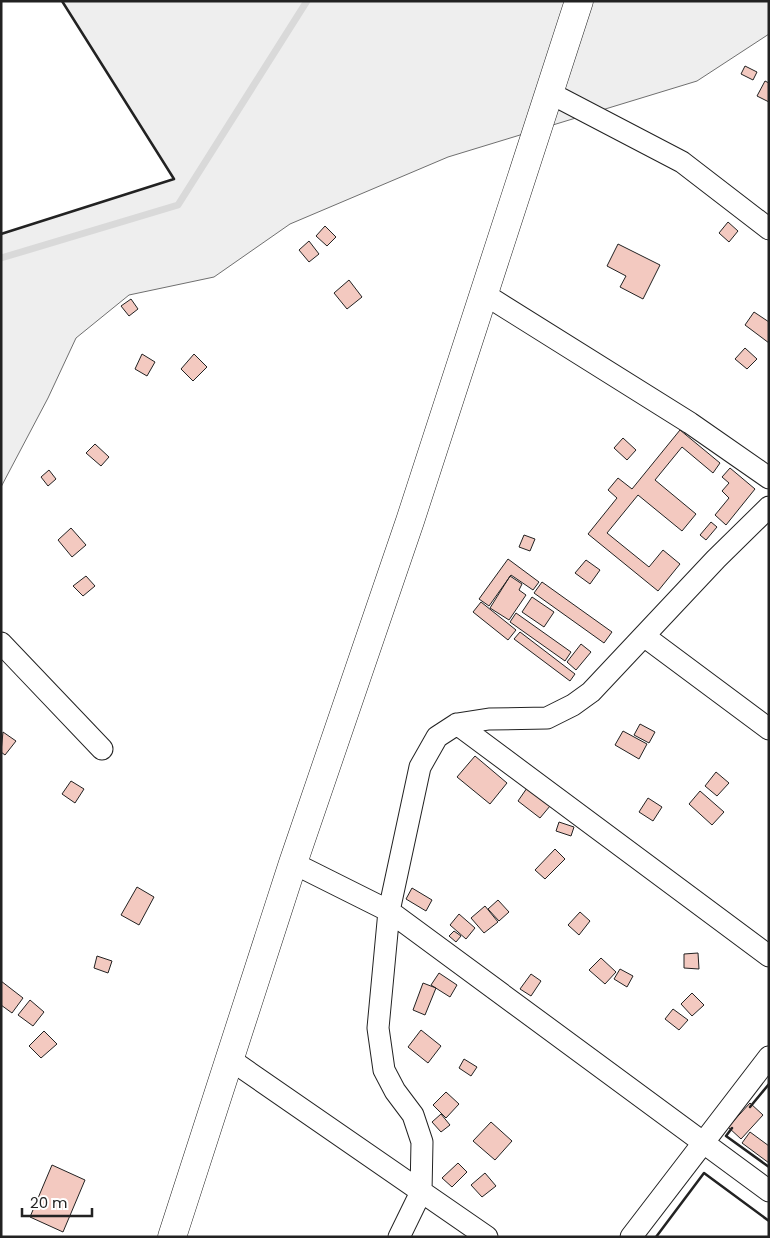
<svg xmlns="http://www.w3.org/2000/svg" width="770" height="1238" font-family="Poppins,sans-serif">
	<style>
		.green { fill: #eee; stroke: #6f6f6f }
		.lines { fill: none; stroke-linecap: round; stroke-linejoin: round }
		.stream { stroke: #d9d9d9; stroke-width: 7 }
		.building { fill: #f3c9c0; stroke: #222 }
		.street-casing { stroke: #222; stroke-width: 23 }
		.secondary-casing { stroke: #222; stroke-width: 29 }
		.street { stroke: #fff; stroke-width: 21 }
		.secondary { stroke: #fff; stroke-width: 28 }
		.wall { stroke: #222; stroke-width: 2.5 }
	</style>
	<rect width="100%" height="100%" fill="#fff"/>
	<path class="green" d="M 62,1 L 769,1 L 769,34 L 697,81 L 448,157 L 290,224 L 214,277 L 129,295 L 76,338 L 48,398 L 1,487 L 1,234 L 174,179 Z"/>
	<g class="lines">
		<path class="stream" d="M 1,258 L 178,205 L 307,1"/>
	</g>
	<path class="building" d="M 745,66 L 757,72 L 753,80 L 741,74 Z
		M 765,81 L 769,83 L 769,102 L 757,96 Z
		M 728,222 L 738,231 L 729,242 L 719,233 Z
		M 325,226 L 336,237 L 327,246 L 316,236 Z
		M 309,241 L 319,254 L 309,262 L 299,250 Z
		M 618,244 L 660,265 L 643,299 L 620,287 L 626,276 L 607,266 Z
		M 349,280 L 362,297 L 347,309 L 334,293 Z
		M 131,299 L 138,309 L 129,316 L 121,306 Z
		M 754,312 L 769,322 L 769,343 L 745,325 Z
		M 745,348 L 757,359 L 747,369 L 735,359 Z
		M 142,354 L 155,362 L 147,376 L 135,369 Z
		M 194,354 L 207,367 L 193,381 L 181,369 Z
		M 680,430 L 720,463 L 713,473 L 682,447 L 655,480 L 696,514 L 682,531 L 638,495 L 607,533 L 649,567 L 663,550 L 680,564 L 658,591 L 588,534 L 617,498 L 608,490 L 618,478 L 632,489 Z
		M 623,438 L 636,450 L 627,460 L 614,448 Z
		M 95,444 L 109,457 L 101,466 L 86,453 Z
		M 730,468 L 755,489 L 726,525 L 715,515 L 729,498 L 722,491 L 729,483 L 722,477 Z
		M 49,470 L 56,479 L 48,486 L 41,477 Z
		M 711,522 L 717,527 L 706,540 L 700,535 Z
		M 71,528 L 86,545 L 72,557 L 58,540 Z
		M 524,535 L 535,539 L 530,551 L 519,547 Z
		M 508,559 L 539,582 L 533,590 L 511,575 L 489,606 L 479,599 Z
		M 586,560 L 600,570 L 590,584 L 575,573 Z
		M 86,576 L 95,586 L 83,596 L 73,586 Z
		M 510,576 L 522,584 L 519,590 L 526,595 L 509,620 L 490,608 Z
		M 542,582 L 612,632 L 604,643 L 534,593 Z
		M 532,597 L 554,612 L 544,627 L 522,612 Z
		M 481,602 L 516,630 L 508,640 L 473,612 Z
		M 516,613 L 571,652 L 565,661 L 510,622 Z
		M 520,632 L 575,674 L 570,681 L 514,639 Z
		M 581,644 L 591,652 L 576,670 L 567,662 Z
		M 640,724 L 655,732 L 649,743 L 634,735 Z
		M 623,731 L 647,744 L 639,759 L 615,745 Z
		M 3,732 L 16,741 L 5,755 L 1,752 Z
		M 475,756 L 507,783 L 490,804 L 457,777 Z
		M 716,772 L 729,783 L 717,796 L 705,786 Z
		M 71,781 L 84,789 L 75,803 L 62,794 Z
		M 527,788 L 550,806 L 540,818 L 518,801 Z
		M 700,791 L 724,812 L 712,825 L 689,804 Z
		M 648,798 L 662,807 L 653,821 L 639,812 Z
		M 559,822 L 574,827 L 571,836 L 556,831 Z
		M 555,849 L 565,859 L 545,879 L 535,870 Z
		M 137,887 L 154,897 L 139,925 L 121,915 Z
		M 412,888 L 432,900 L 426,911 L 406,899 Z
		M 498,900 L 509,912 L 499,921 L 488,909 Z
		M 485,906 L 498,922 L 484,933 L 471,918 Z
		M 580,912 L 590,921 L 579,935 L 568,925 Z
		M 459,914 L 475,928 L 466,939 L 450,925 Z
		M 454,931 L 461,936 L 456,942 L 449,936 Z
		M 698,953 L 699,969 L 684,968 L 684,954 Z
		M 97,956 L 112,961 L 108,973 L 94,968 Z
		M 601,958 L 616,972 L 605,984 L 589,970 Z
		M 620,969 L 633,976 L 627,987 L 614,979 Z
		M 439,973 L 457,985 L 450,997 L 431,985 Z
		M 531,974 L 541,981 L 531,996 L 520,989 Z
		M 1,981 L 23,998 L 12,1013 L 1,1005 Z
		M 423,983 L 436,988 L 425,1015 L 413,1010 Z
		M 692,993 L 704,1005 L 692,1016 L 681,1004 Z
		M 30,1000 L 44,1012 L 33,1026 L 18,1015 Z
		M 673,1009 L 688,1020 L 679,1030 L 665,1019 Z
		M 421,1030 L 441,1046 L 428,1063 L 408,1047 Z
		M 44,1031 L 57,1044 L 41,1058 L 29,1046 Z
		M 464,1059 L 477,1067 L 471,1076 L 459,1068 Z
		M 446,1092 L 459,1104 L 446,1118 L 433,1105 Z
		M 750,1103 L 763,1115 L 741,1139 L 728,1127 Z
		M 441,1114 L 450,1125 L 441,1132 L 432,1122 Z
		M 491,1122 L 512,1141 L 495,1160 L 473,1141 Z
		M 750,1132 L 769,1146 L 769,1163 L 742,1143 Z
		M 458,1163 L 467,1172 L 452,1187 L 442,1178 Z
		M 52,1165 L 85,1180 L 63,1232 L 30,1217 Z
		M 485,1173 L 496,1186 L 482,1197 L 471,1185 Z"/>
	<g class="lines">
		<defs>
			<path id="street" d="M 550,93 L 682,162 L 769,229
				M 484,294 L 690,423 L 769,478
				M 644,636 L 769,729
				M 1,643 L 102,749
				M 457,724 L 769,956
				M 293,863 L 389,911 L 769,1191
				M 231,1060 L 487,1237
				M 399,1237 L 421,1192 L 422,1142 L 413,1115 L 395,1091 L 384,1070 L 378,1028 L 389,911 L 420,767 L 437,737 L 457,724 L 489,719 L 547,718 L 573,705 L 591,692 L 716,559 L 769,507
				M 631,1237 L 769,1057"/>
			<path id="secondary" d="M 172,1237 L 293,863 L 410,521 L 579,1"/>
		</defs>
		<use href="#street" class="street-casing"/>
		<use href="#secondary" class="secondary-casing"/>
		<use href="#street" class="street"/>
		<use href="#secondary" class="secondary"/>
		<path class="wall" d="M 1,234 L 174,179 L 62,1
			M 750,1107 L 769,1084
			M 732,1128 L 726,1136 L 769,1167
			M 656,1237 L 704,1173 L 769,1221"/>
	</g>
	<rect width="770" height="1238" fill="none" stroke="#222222" stroke-width="5"/>
	<path d="M22 1208v8h70v-8" fill="none" stroke="#222222" stroke-width="2.5"/>
	<text x="30" y="1208" font-size="15" fill="#222222" stroke="#ffffff" stroke-width="4" paint-order="stroke">20 m</text>
</svg>
